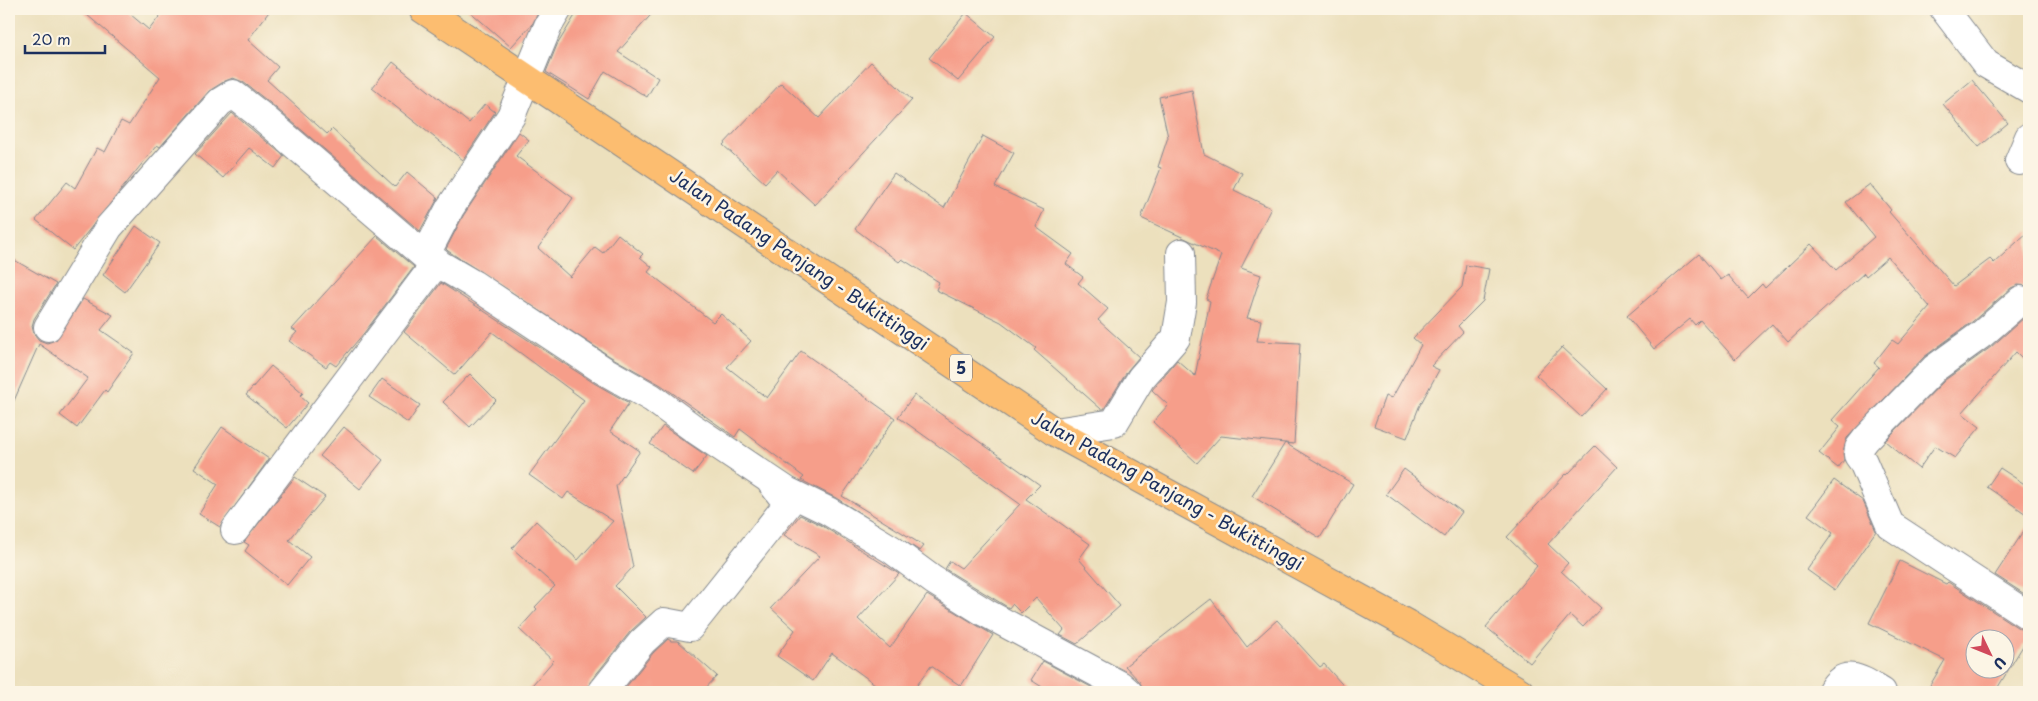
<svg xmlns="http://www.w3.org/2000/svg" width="2038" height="701" font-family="'Playpen Sans',sans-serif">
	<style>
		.building { fill: #f69e8a; fill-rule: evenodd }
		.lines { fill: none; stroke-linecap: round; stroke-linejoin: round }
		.minor-casing { stroke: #84888e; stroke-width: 30 }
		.highway-casing { stroke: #84888e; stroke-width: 30 }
		.minor { stroke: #fff; stroke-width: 28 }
		.highway { stroke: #fcbd6f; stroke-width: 28 }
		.labels { text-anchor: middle; stroke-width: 5; stroke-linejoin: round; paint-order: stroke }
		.shield { fill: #fcf5e5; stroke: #5e6a86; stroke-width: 1 }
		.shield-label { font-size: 16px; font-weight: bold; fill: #1b2f5e }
		.street-label { font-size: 18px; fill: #1b2f5e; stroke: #fcf5e5 }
	</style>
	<rect width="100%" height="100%" fill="#fcf5e5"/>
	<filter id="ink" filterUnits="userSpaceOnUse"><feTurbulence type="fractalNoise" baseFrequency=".02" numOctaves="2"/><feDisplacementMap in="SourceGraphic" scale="10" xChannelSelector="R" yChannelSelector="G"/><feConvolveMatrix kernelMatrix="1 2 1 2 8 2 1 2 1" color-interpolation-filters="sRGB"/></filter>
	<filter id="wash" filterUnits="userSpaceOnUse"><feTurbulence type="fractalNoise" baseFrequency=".0096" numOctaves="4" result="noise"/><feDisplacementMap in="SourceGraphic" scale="20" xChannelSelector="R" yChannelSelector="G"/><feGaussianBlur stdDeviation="1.12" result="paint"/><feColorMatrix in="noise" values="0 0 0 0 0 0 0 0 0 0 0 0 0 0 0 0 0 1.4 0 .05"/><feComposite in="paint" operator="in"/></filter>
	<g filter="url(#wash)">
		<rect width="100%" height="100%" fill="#ece0bd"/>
		<g id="blocks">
			<path class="building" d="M 80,9 L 124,9 L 149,30 L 165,9 L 271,9 L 248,40 L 278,67 L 267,80 L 327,134 L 332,129 L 395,187 L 407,172 L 438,198 L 420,231 L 270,103 L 243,82 L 233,78 L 225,81 L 209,91 L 160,147 L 157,145 L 73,250 L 36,220 L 67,182 L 75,188 L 97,148 L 105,152 L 121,121 L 129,125 L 160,77 Z
				M 467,9 L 540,9 L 533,23 L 511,47 Z
				M 579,9 L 656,9 L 618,52 L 658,78 L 647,97 L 605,71 L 589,99 L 546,72 L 557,45 Z
				M 966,13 L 995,37 L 958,81 L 929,58 Z
				M 393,62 L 469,123 L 485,104 L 495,112 L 463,160 L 372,88 Z
				M 871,62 L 912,100 L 815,205 L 777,170 L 765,183 L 723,145 L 781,83 L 819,118 Z
				M 1972,80 L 2008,123 L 1979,147 L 1943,104 Z
				M 1192,90 L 1204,154 L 1242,173 L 1234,190 L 1271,208 L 1241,268 L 1261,275 L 1247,318 L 1261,320 L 1257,341 L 1300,343 L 1294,444 L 1221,436 L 1197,463 L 1153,422 L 1168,405 L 1152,390 L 1177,360 L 1195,376 L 1210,301 L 1206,299 L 1221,255 L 1141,218 L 1161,168 L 1158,167 L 1168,137 L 1159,97 Z
				M 232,113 L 284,156 L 275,168 L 249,148 L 223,178 L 195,154 Z
				M 519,132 L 529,140 L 516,156 L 573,198 L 538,248 L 570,277 L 595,247 L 603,253 L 618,234 L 643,254 L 640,257 L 652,267 L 648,272 L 713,322 L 721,314 L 751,341 L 727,367 L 767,398 L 801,351 L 895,418 L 842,496 L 924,546 L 920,551 L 836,498 L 801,480 L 804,477 L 740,429 L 735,437 L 661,385 L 611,357 L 448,251 L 446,249 L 463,216 Z
				M 983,136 L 1014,153 L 995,187 L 1044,210 L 1036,227 L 1073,254 L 1066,264 L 1083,277 L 1078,283 L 1108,309 L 1098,320 L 1139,357 L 1128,370 L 1104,409 L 1101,409 L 1034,350 L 1036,348 L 1001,322 L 936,290 L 939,282 L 902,259 L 899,262 L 855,229 L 894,173 L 944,208 Z
				M 1870,184 L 1891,210 L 1889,212 L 1954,286 L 1990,259 L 1994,263 L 2029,231 L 2029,286 L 2018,285 L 2011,288 L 1972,322 L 1924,357 L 1847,438 L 1843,453 L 1844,460 L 1838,468 L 1819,453 L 1840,427 L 1832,420 L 1879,367 L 1874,363 L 1892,340 L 1898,344 L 1930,307 L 1888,257 L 1866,276 L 1864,273 L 1788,342 L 1772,324 L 1735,359 L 1700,320 L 1695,325 L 1690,319 L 1654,349 L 1627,316 L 1699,254 L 1721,280 L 1728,275 L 1748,298 L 1762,284 L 1765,288 L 1811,244 L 1836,270 L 1874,237 L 1846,202 Z
				M 136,226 L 160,243 L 125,292 L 103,275 Z
				M 377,236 L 414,267 L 364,333 L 336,366 L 330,362 L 326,367 L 289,341 L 297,332 L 292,329 Z
				M 9,257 L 56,284 L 34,319 L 32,326 L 34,334 L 39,340 L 47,343 L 56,340 L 83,299 L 113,315 L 101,330 L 134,353 L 107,392 L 105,390 L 77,428 L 60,415 L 88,378 L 39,344 L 9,412 Z
				M 1466,265 L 1489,269 L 1483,301 L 1458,326 L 1463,332 L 1431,366 L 1439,370 L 1419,407 L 1407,438 L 1374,426 L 1385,396 L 1392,398 L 1421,345 L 1413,338 L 1462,287 Z
				M 441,283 L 594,383 L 629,403 L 610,431 L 640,451 L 616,486 L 633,567 L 615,586 L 646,617 L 630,632 L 590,682 L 587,692 L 526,692 L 553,661 L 519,629 L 537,609 L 535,607 L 555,586 L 512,548 L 536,521 L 578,560 L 613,521 L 568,492 L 563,499 L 529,475 L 584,400 L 492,332 L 455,375 L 404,332 Z
				M 2025,317 L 2029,317 L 2029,365 L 2016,352 L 1962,413 L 1980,427 L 1955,458 L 1935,446 L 1919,469 L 1885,441 L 1945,380 L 1991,347 Z
				M 1562,347 L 1607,389 L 1581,417 L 1536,375 Z
				M 271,366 L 303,393 L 300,396 L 308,403 L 287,428 L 246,395 Z
				M 470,374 L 496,400 L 470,427 L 443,402 Z
				M 382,379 L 420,405 L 408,423 L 369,397 Z
				M 914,395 L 1040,485 L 1026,499 L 1090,544 L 1079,559 L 1120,606 L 1077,644 L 1060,635 L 1064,630 L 1036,598 L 1021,613 L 1012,604 L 1009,608 L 945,569 L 950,561 L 961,568 L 1020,504 L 898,417 Z
				M 663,426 L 707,456 L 693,474 L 650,444 Z
				M 222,427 L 269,459 L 220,527 L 199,514 L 218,484 L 194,468 Z
				M 344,427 L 383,460 L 360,489 L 320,456 Z
				M 1285,443 L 1353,484 L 1320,538 L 1252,496 Z
				M 1595,446 L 1617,467 L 1548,544 L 1568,563 L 1561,571 L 1601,608 L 1583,627 L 1570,615 L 1530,663 L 1486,627 L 1537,566 L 1507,537 L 1566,474 L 1567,475 Z
				M 2000,468 L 2029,487 L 2029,516 L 1987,487 Z
				M 1404,469 L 1462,512 L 1444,537 L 1386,494 Z
				M 295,477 L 325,497 L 289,540 L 310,557 L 287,585 L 245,551 L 249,545 L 244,542 Z
				M 1834,480 L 1863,501 L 1876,531 L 1835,590 L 1807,570 L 1833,533 L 1808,515 Z
				M 800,515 L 821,525 L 899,574 L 858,619 L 890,648 L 927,595 L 993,635 L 961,686 L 931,666 L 912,692 L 886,692 L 832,653 L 813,681 L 777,656 L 795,630 L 771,608 L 820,556 L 784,535 Z
				M 2029,523 L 2029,597 L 1995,575 Z
				M 1900,561 L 1946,584 L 1948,582 L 2020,629 L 2029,631 L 2029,636 L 1995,692 L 1926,692 L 1945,660 L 1869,623 ZM 1976,638 L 2006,638 L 2006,668 L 1976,668 Z
				M 1211,599 L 1247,647 L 1277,620 L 1320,667 L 1324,664 L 1349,692 L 1145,692 L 1139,681 L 1125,666 Z
				M 668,639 L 671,641 L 678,641 L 717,676 L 702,692 L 622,692 L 653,653 Z
				M 1043,661 L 1091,687 L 1099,692 L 1050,692 L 1031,680 Z"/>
		</g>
	</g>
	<g filter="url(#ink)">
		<use href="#blocks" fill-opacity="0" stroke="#84888e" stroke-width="1"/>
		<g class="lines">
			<defs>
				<path id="minor" d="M 1944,9 L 1986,64 L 2029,89
					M 2019,161 L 2029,137
					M 425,256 L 450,208 L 511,116 L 548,26 L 558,9
					M 2029,302 L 2021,300 L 1982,334 L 1935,368 L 1866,439 L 1859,448 L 1858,455 L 1863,462 L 1890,525 L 2029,616
					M 48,327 L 109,227 L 220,102 L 233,94 L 260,115 L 425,256 L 473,284 L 603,370 L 652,398 L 693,428 L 787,491 L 828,511 L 891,549 L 933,580 L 986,613 L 1120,685 L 1128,692
					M 1055,432 L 1114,423 L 1141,378 L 1176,338 L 1182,302 L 1181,253
					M 235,530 L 437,262
					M 602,692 L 642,642 L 664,622 L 690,627 L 788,504 L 771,482
					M 1831,692 C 1845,666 1863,681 1882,692"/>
				<path id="highway" d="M 423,9 L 1055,432 L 1407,624 L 1520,692"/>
			</defs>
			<use href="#minor" class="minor-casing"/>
			<use href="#highway" class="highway-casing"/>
			<use href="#minor" class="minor"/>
			<use href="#highway" class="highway"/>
		</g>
	</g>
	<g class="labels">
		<rect class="shield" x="950" y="354.5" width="22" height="27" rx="4"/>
		<g class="shield-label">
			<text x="961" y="374">5</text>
		</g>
		<g class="street-label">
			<text transform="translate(799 260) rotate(34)" y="6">Jalan Padang Panjang - Bukittinggi</text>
			<text transform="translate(1167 491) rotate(29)" y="6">Jalan Padang Panjang - Bukittinggi</text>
		</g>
	</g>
	<rect width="2038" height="701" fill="none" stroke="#fcf5e5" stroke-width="30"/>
	<g transform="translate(1990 654) rotate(133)"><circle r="24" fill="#fcf5e5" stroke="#a2a6af"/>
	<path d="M0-4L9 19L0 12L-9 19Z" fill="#d1495b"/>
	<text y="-8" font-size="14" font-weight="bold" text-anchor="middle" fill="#1b2f5e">U</text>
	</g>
	<path d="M25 45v8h80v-8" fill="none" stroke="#1b2f5e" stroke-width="2.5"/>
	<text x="32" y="45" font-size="15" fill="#1b2f5e" stroke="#fcf5e5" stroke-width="4" paint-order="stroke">20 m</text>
</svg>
